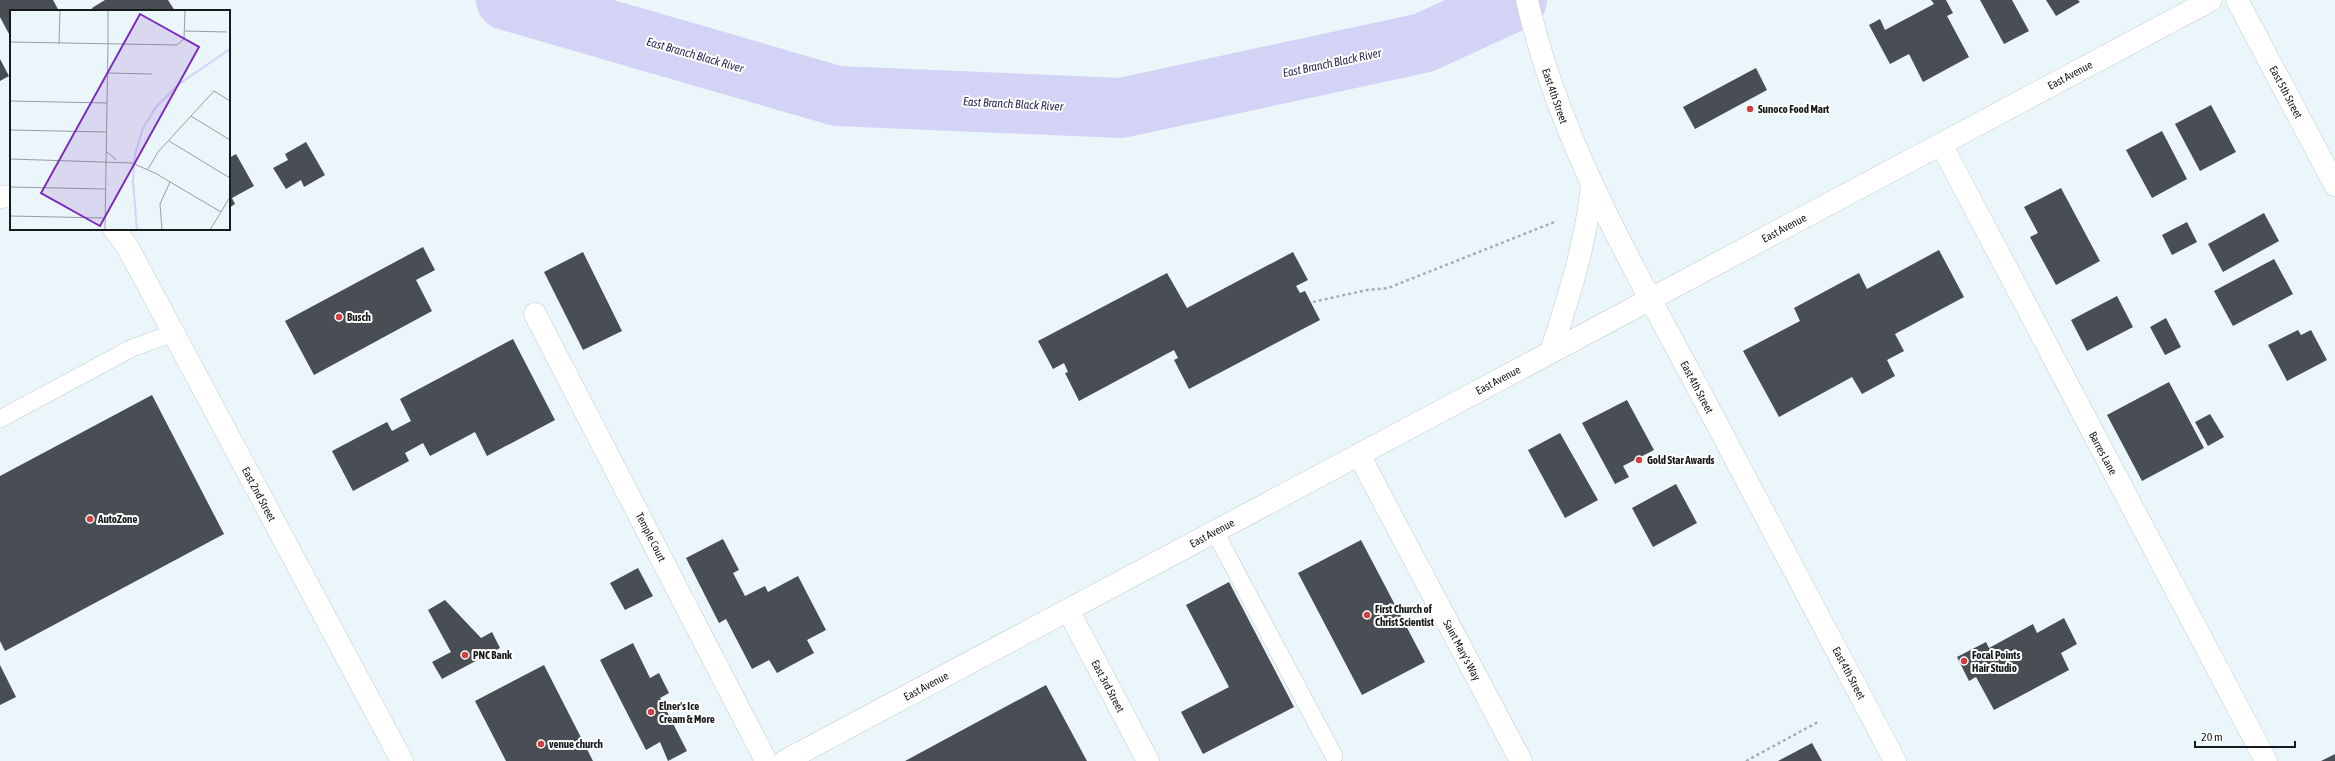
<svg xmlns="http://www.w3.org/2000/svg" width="2335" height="761" font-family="'Asap Condensed',sans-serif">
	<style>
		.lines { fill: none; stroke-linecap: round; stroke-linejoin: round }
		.river { stroke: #d3d3f6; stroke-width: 60 }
		.building { fill: #484e54 }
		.lane-casing { stroke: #c0ccd0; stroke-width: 18 }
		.street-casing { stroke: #c0ccd0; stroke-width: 23 }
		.secondary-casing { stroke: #c0ccd0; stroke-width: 23 }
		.path { stroke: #a6aeb1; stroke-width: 2.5; stroke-dasharray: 3 3; stroke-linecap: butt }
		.lane { stroke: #fff; stroke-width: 17 }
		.street { stroke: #fff; stroke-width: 22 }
		.secondary { stroke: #fff; stroke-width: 22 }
		.poi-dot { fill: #cf3f43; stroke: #fff; stroke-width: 1.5 }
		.labels { text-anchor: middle; stroke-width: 4; stroke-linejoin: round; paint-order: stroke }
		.street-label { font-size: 11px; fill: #161a1b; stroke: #fff }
		.poi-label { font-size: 11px; font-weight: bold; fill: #161a1b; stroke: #fff; text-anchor: start }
		.water-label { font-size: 12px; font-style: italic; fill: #2f2a57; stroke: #fff }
		.inset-river { fill: none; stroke: #d3d3f6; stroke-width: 2 }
		.inset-road { fill: none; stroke: #969ea1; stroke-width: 1 }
		.view { fill: #7b2cbf; fill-opacity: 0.15; stroke: #7b2cbf; stroke-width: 2 }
		.inset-edge { fill: none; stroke: #161a1b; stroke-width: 2 }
	</style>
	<rect width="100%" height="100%" fill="#ebf6fa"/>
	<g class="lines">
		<path class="river" d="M 506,0 L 837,96 L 1121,108 L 1423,43 L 1517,0"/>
	</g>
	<path class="building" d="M 0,0 L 53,0 L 59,11 L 11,11 L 11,33 L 9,34 L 0,17 Z
		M 105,0 L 168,0 L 175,11 L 93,11 L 92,8 Z
		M 1931,0 L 1946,0 L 1953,13 L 1947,16 L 1969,57 L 1923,82 L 1909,54 L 1890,64 L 1869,25 L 1880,19 L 1885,30 L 1934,4 Z
		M 1980,0 L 2012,0 L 2029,31 L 2004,44 Z
		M 2046,0 L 2078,0 L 2080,2 L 2056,16 Z
		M 0,59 L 9,76 L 0,81 Z
		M 1756,68 L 1767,90 L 1695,129 L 1683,107 Z
		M 2211,105 L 2236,152 L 2200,171 L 2175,124 Z
		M 2162,131 L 2187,179 L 2152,198 L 2126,150 Z
		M 306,142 L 325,175 L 304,187 L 301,180 L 286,189 L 273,168 L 288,160 L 285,154 Z
		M 236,154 L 254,186 L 232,198 L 235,204 L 229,208 L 229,158 Z
		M 2061,188 L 2100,261 L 2056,285 L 2030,237 L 2038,233 L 2024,207 Z
		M 2264,213 L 2279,241 L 2223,272 L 2208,244 Z
		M 2187,222 L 2197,242 L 2172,255 L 2162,235 Z
		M 423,247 L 435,270 L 416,280 L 432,311 L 314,375 L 285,321 Z
		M 1939,250 L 1964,297 L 1895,334 L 1904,351 L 1887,360 L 1895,376 L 1862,394 L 1852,377 L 1779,417 L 1743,351 L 1800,321 L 1794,308 L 1859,273 L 1867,289 Z
		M 583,252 L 622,331 L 583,350 L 544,272 Z
		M 1293,252 L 1308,280 L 1296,286 L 1300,293 L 1305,291 L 1320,320 L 1189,389 L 1174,360 L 1178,358 L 1174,350 L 1079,401 L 1065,373 L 1068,372 L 1064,363 L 1053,369 L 1038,341 L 1167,273 L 1187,308 Z
		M 2274,259 L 2293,294 L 2233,326 L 2214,291 Z
		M 2117,296 L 2133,327 L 2087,351 L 2071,320 Z
		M 2166,318 L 2181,347 L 2165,355 L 2150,327 Z
		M 2298,330 L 2301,335 L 2311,330 L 2327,360 L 2287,381 L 2268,345 Z
		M 513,339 L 555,420 L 487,456 L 475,432 L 430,456 L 423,443 L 405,453 L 409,461 L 353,491 L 332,451 L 387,422 L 392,431 L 411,421 L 400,399 Z
		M 2169,382 L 2204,448 L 2142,481 L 2107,415 Z
		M 152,395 L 224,534 L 5,651 L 0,641 L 0,476 Z
		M 1627,400 L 1654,450 L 1623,466 L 1629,477 L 1615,484 L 1582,423 Z
		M 2210,414 L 2224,437 L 2208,446 L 2195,422 Z
		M 1560,433 L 1598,500 L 1565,518 L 1528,450 Z
		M 1676,484 L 1697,523 L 1653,547 L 1632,508 Z
		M 723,539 L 739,570 L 733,573 L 745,596 L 765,586 L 768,592 L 798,576 L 826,630 L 807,640 L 814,653 L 777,673 L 769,660 L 752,669 L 726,619 L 719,623 L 686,558 Z
		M 1361,540 L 1425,662 L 1362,695 L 1298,573 Z
		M 638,568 L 653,596 L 625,610 L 610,583 Z
		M 1229,582 L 1294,707 L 1203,754 L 1181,712 L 1229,687 L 1186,605 Z
		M 445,600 L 481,638 L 492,632 L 500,648 L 442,679 L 432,662 L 451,652 L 428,610 Z
		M 2064,618 L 2077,644 L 2061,653 L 2069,670 L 1994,710 L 1976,677 L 1969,681 L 1957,657 L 1986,642 L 1989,648 L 2033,624 L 2037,633 Z
		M 633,643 L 650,678 L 659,673 L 669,693 L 660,698 L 687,751 L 668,761 L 660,742 L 646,750 L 600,660 Z
		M 0,665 L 16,697 L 0,705 Z
		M 544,665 L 593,761 L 506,761 L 475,701 Z
		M 1046,685 L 1087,761 L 905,761 Z
		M 1812,743 L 1822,761 L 1778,761 Z
		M 2335,754 L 2335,761 L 2321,761 Z"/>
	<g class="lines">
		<defs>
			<path id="lane" d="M 0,419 L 132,348 L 174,333
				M 1215,532 L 1334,756"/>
			<path id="street" d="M 2237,0 L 2335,185
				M 1941,144 L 2266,761
				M 535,314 L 766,761
				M 1359,455 L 1521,761"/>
			<path id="secondary" d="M 1527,0 C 1558,135 1625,252 1690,373 C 1758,503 1827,632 1895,761
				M 0,197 L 11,196
				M 114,229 L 127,246 L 402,761
				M 1551,352 C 1569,296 1586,244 1592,184
				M 1068,610 L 1148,761
				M 785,761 L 2211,0"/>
		</defs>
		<use href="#lane" class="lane-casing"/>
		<use href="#street" class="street-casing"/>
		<use href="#secondary" class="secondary-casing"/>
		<path class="path" d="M 1313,302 L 1367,290 L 1388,288 L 1557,221
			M 1746,761 L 1818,722"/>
		<use href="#lane" class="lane"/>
		<use href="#street" class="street"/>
		<use href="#secondary" class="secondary"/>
	</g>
	<g class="poi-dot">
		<circle cx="1750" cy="109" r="4"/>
		<circle cx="339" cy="317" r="4"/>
		<circle cx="1639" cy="460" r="4"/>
		<circle cx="90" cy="519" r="4"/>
		<circle cx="1367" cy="615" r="4"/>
		<circle cx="465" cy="655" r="4"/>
		<circle cx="1964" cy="661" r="4"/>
		<circle cx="651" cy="712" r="4"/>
		<circle cx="541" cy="744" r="4"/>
	</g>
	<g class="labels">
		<g class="street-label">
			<text transform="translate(2070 75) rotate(-28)" y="4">East Avenue</text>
			<text transform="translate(2286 92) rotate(62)" y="4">East 5th Street</text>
			<text transform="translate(1555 96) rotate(71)" y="4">East 4th Street</text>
			<text transform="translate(1784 228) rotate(-28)" y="4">East Avenue</text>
			<text transform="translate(1498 380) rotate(-28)" y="4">East Avenue</text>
			<text transform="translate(1697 387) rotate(62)" y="4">East 4th Street</text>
			<text transform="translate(2103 453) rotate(62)" y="4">Barres Lane</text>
			<text transform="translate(259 494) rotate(62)" y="4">East 2nd Street</text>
			<text transform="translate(1212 533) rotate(-28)" y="4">East Avenue</text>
			<text transform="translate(651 537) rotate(63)" y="4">Temple Court</text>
			<text transform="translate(1462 650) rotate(62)" y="4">Saint Mary's Way</text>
			<text transform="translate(1849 673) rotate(62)" y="4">East 4th Street</text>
			<text transform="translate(926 686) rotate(-28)" y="4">East Avenue</text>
			<text transform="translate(1108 686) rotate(62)" y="4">East 3rd Street</text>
		</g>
		<g class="poi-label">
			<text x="1758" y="113">Sunoco Food Mart</text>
			<text x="347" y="321">Busch</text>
			<text x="1647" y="464">Gold Star Awards</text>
			<text x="98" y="523">AutoZone</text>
			<text x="1375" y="613">First Church of<tspan x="1375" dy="13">Christ Scientist</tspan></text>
			<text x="473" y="659">PNC Bank</text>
			<text x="1972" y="659">Focal Points<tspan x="1972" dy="13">Hair Studio</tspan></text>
			<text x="659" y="710">Elner's Ice<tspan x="659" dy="13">Cream &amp; More</tspan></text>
			<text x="549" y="748">venue church</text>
		</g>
		<g class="water-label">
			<text transform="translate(695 55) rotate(16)" y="4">East Branch Black River</text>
			<text transform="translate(1332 63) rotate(-12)" y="4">East Branch Black River</text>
			<text transform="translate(1013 104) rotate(3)" y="4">East Branch Black River</text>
		</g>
	</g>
	<g transform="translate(10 10)">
		<rect width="220" height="220" fill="#ebf6fa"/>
		<path class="inset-river" d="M 127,220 L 123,172 L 125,144 L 133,118 L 146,97 L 169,74 L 220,39"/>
		<path class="inset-road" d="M 175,21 L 217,22M 0,32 L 167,35 L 174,29 L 175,0M 49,34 L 50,0M 98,35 L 98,0M 97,63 L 142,64M 0,91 L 97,93 L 98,35M 181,106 L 220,130M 0,120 L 96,122M 159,131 L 220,168M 96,141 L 106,150M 0,149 L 122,153 L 145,163 L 211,202M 138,159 L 148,142 L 204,81 L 220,91M 0,177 L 95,179M 0,206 L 95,208M 95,220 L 97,93M 152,220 L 150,194 L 160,172M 200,220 L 220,187"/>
		<path class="view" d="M 130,4 L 189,37 L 90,216 L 31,183 Z"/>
		<rect width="220" height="220" class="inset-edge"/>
	</g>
	<path d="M2195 741v6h100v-6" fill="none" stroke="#161a1b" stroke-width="2"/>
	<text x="2201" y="741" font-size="12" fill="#161a1b" stroke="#ffffff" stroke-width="3" paint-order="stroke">20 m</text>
</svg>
